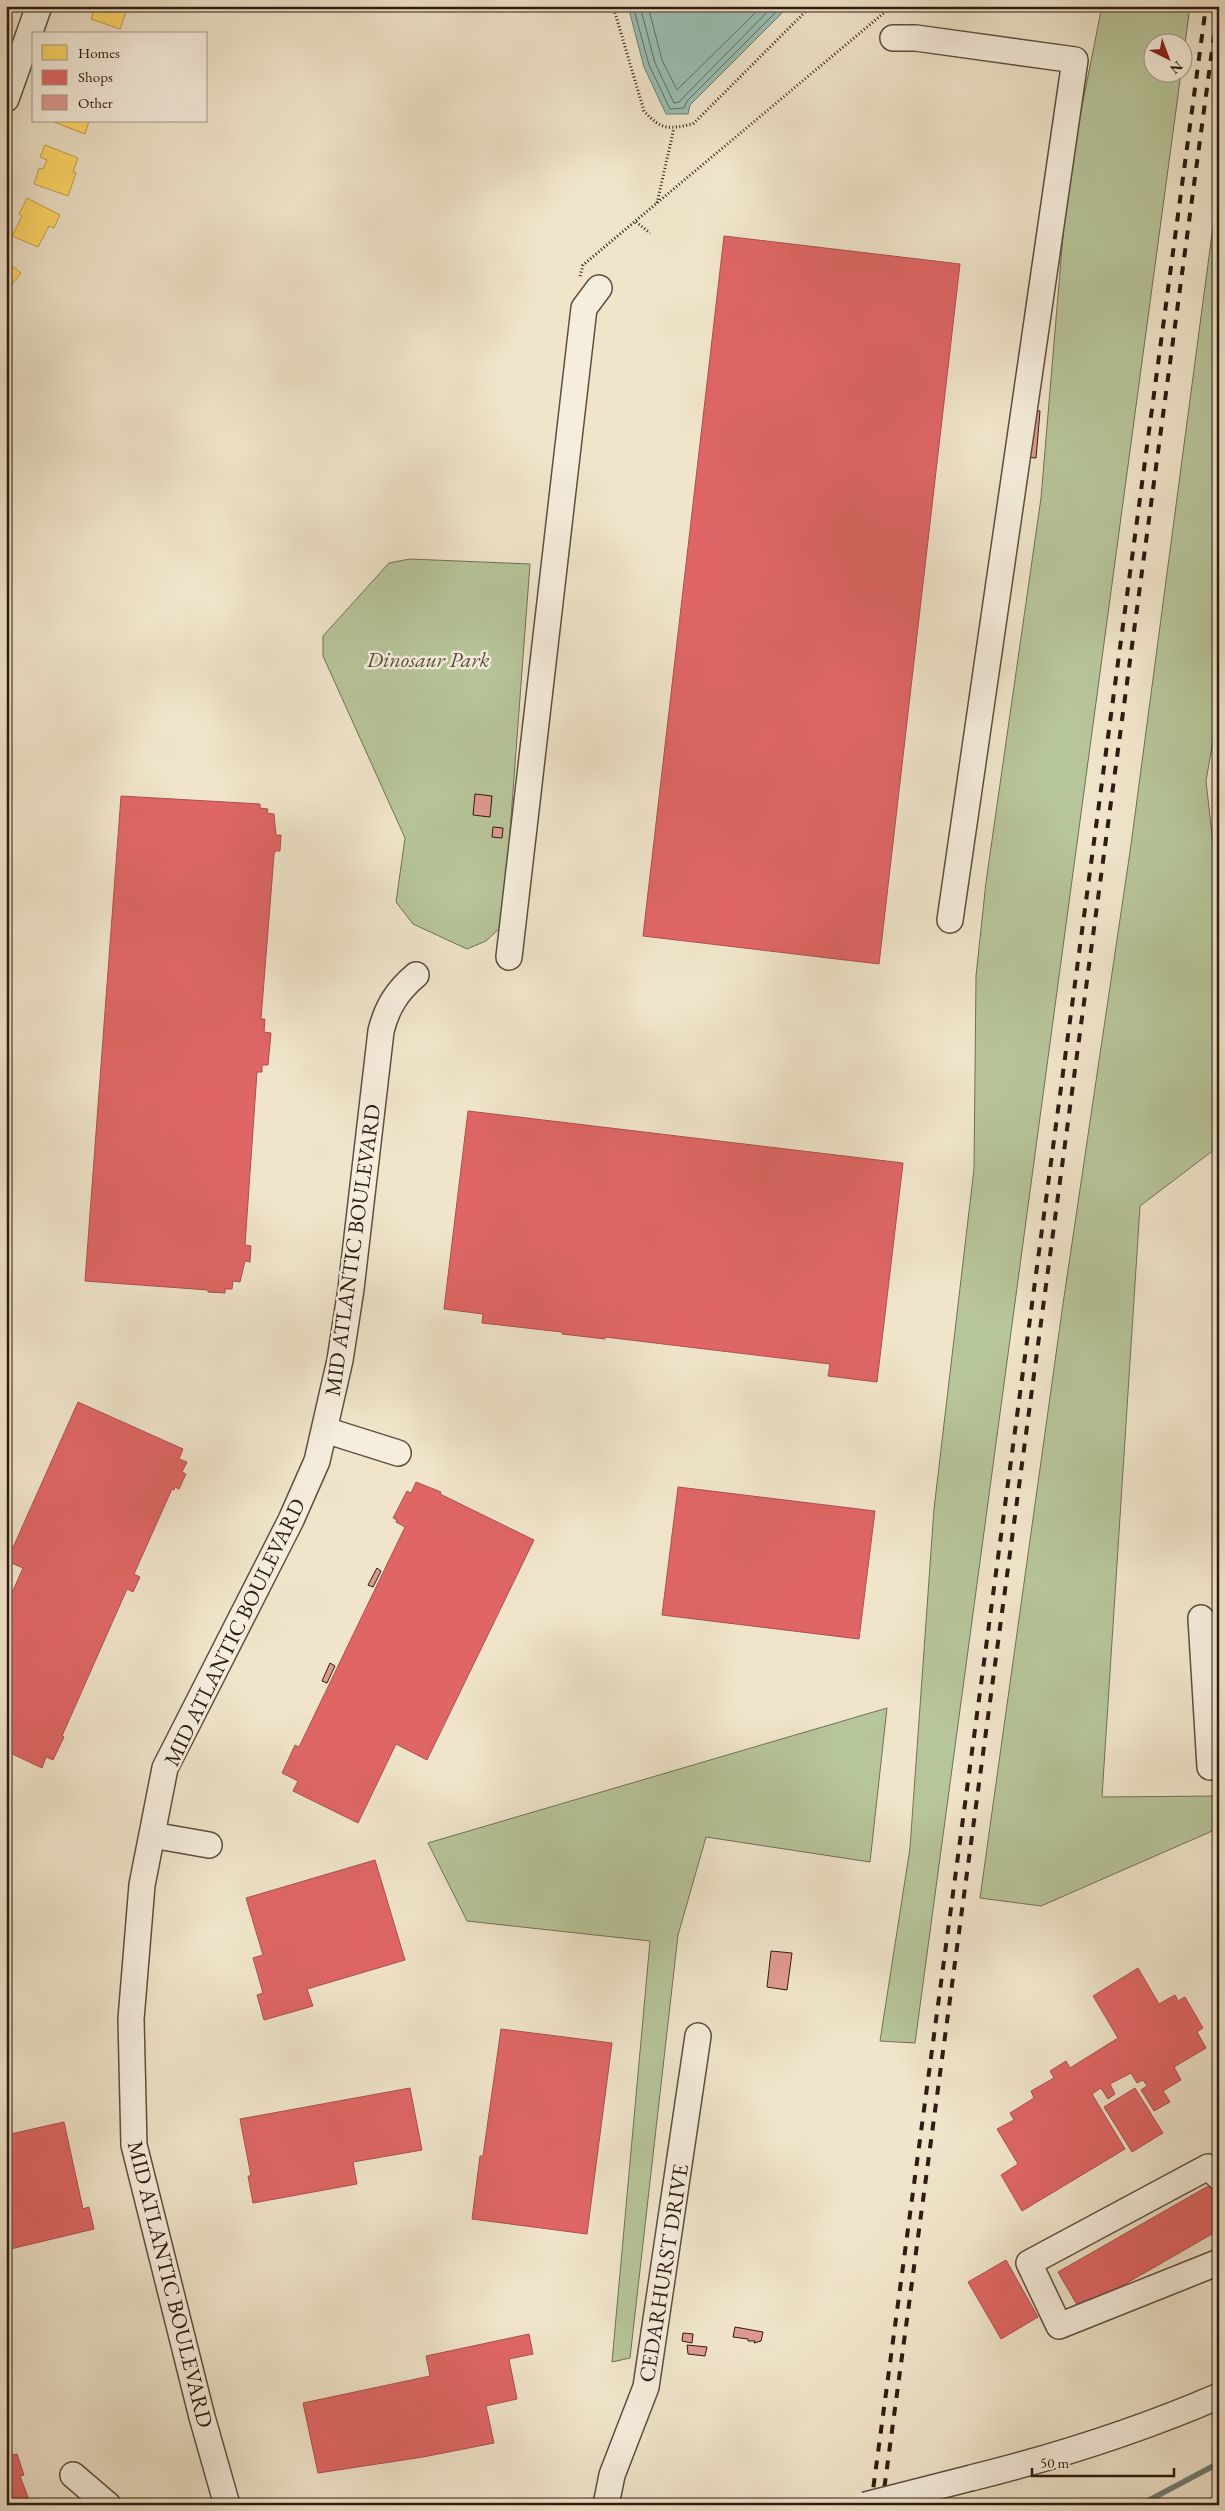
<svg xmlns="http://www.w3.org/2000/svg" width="1225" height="2511" font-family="'EB Garamond',serif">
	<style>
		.green { fill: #b7c59a; stroke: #727056 }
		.water { fill: #9abfb4; stroke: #6f7d73 }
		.homes { fill: #ffd966; stroke: #c0a04c }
		.shops { fill: #e06666; stroke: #ab504c }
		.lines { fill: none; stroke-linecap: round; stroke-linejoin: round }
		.shore { stroke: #646d62; stroke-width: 1 }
		.stream { stroke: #6f7d73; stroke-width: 5.5 }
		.building { fill: #e09991; stroke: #2e1b11 }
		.minor-casing { stroke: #5e4e40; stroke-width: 28 }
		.path { stroke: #2e1b11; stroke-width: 3; stroke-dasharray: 1 2.5; stroke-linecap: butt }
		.minor { stroke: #f5eedd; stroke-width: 25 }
		.rail { stroke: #2e1b11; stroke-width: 4; stroke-dasharray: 9 9; stroke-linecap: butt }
		.minor-bridge-casing { stroke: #5e4e40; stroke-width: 28; stroke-linecap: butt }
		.minor-bridge { stroke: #f5eedd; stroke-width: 25 }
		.labels { text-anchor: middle; stroke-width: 5; stroke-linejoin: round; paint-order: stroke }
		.park-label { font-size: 22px; font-style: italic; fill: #574e3a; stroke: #f5eedd }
		.street-label { font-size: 22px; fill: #2e1b11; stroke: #f5eedd }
	</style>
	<rect width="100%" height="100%" fill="#f0e5cb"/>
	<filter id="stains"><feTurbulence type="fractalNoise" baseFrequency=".004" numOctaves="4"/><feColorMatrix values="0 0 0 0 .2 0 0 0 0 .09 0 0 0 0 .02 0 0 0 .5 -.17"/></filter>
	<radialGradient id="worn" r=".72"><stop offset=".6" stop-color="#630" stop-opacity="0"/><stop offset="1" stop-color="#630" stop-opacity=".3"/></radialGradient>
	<path class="green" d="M 1102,6 L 1190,6 L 1183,60 L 1182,42 L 1152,42 L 1152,72 L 1181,73 L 915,2043 L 880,2041 L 910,1848 L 934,1509 L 974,1169 L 976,976 L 986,882 L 1041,498 L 1068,176 Z
		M 1219,181 L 1219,706 L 1206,781 L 1219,898 L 1219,1146 L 1140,1206 L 1102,1797 L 1219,1796 L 1219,1828 L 1041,1906 L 980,1898 L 1063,1304 L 1131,845 Z
		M 410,559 L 530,564 L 503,925 L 486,941 L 467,949 L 413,924 L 396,902 L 405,838 L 323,656 L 323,636 L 389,563 Z
		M 887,1708 L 870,1862 L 706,1837 L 678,1935 L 630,2358 L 612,2362 L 650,1941 L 467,1921 L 428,1843 Z"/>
	<path class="water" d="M 628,6 L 789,6 L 690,105 L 688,114 L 666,114 L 644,67 Z"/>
	<path class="homes" d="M 95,6 L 128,6 L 120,29 L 91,19 Z
		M 51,121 L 89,121 L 85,134 Z
		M 45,145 L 78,158 L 73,172 L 76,173 L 68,196 L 34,184 L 39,168 L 43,169 L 47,160 L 40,157 Z
		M 27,198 L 60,215 L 54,228 L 49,226 L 38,247 L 12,236 L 22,216 L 19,214 Z
		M 6,261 L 21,273 L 9,288 L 6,285 Z"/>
	<path class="shops" d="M 724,236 L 960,264 L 879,964 L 643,936 Z
		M 121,796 L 260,804 L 260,808 L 268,809 L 267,813 L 274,814 L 276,835 L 281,835 L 280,851 L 275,851 L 274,855 L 261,1019 L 265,1019 L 264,1032 L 271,1033 L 268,1065 L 262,1065 L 262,1072 L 257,1072 L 245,1245 L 251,1246 L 250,1262 L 245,1261 L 240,1282 L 233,1281 L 232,1289 L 225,1289 L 225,1293 L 208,1292 L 208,1290 L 85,1281 Z
		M 468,1111 L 903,1163 L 877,1382 L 828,1376 L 830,1364 L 605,1337 L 605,1339 L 562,1334 L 562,1332 L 482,1323 L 483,1314 L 444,1309 Z
		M 78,1402 L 183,1449 L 179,1459 L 187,1462 L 182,1472 L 186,1474 L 179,1489 L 175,1487 L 174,1490 L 172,1489 L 134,1574 L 140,1577 L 133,1592 L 127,1589 L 62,1736 L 64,1737 L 53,1760 L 46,1757 L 42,1768 L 6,1751 L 6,1606 L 23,1568 L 7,1561 Z
		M 416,1482 L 441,1492 L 440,1494 L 534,1540 L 427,1760 L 396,1744 L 358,1823 L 293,1791 L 298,1781 L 282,1773 L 295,1745 L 299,1747 L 405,1527 L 396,1522 L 397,1520 L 393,1518 L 407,1491 L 411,1493 Z
		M 678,1487 L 875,1511 L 859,1639 L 662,1615 Z
		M 375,1860 L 405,1960 L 307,1989 L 313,2006 L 264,2020 L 257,1995 L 263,1993 L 253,1958 L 263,1955 L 246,1898 Z
		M 1138,1968 L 1159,2004 L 1175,1995 L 1178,2001 L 1185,1997 L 1203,2028 L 1197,2032 L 1206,2048 L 1174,2067 L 1181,2080 L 1163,2091 L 1170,2102 L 1154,2111 L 1141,2090 L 1147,2086 L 1143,2080 L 1137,2083 L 1131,2073 L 1110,2084 L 1115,2094 L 1108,2099 L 1101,2088 L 1092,2094 L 1125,2149 L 1022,2211 L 1001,2175 L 1018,2164 L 997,2129 L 1014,2120 L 1010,2113 L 1034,2098 L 1031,2091 L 1054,2078 L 1050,2071 L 1066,2061 L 1070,2068 L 1118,2038 L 1093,1996 Z
		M 501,2029 L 612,2043 L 587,2234 L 472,2219 L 480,2156 L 483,2156 Z
		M 410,2088 L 422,2150 L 353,2162 L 357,2184 L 253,2203 L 248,2176 L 251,2176 L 240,2119 Z
		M 1135,2088 L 1163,2133 L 1132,2152 L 1104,2107 Z
		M 64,2122 L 83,2209 L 89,2207 L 94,2229 L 6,2250 L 6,2135 Z
		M 1210,2185 L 1219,2201 L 1219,2230 L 1080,2310 L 1058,2272 Z
		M 1006,2260 L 1038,2317 L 1001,2339 L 968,2282 Z
		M 529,2334 L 533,2354 L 509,2359 L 517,2399 L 486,2406 L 494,2443 L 423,2457 L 318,2473 L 303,2403 L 430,2376 L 426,2356 Z
		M 8,2444 L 12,2455 L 17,2454 L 24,2475 L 20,2476 L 31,2505 L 6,2505 L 6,2445 Z"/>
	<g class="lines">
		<path class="shore" d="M 633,6 L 649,65 L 670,109 L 684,108 L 687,101 L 782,6
			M 640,6 L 655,63 L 674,103 L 679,102 L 773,6
			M 648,6 L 662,60 L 677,90 L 762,6"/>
		<path class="stream" d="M 1140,2505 L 1219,2463"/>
	</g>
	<path class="building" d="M 1013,409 L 1040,411 L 1036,458 L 1009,456 Z
		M 475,794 L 492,796 L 490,817 L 473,815 Z
		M 493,827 L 503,828 L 502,838 L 492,837 Z
		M 377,1568 L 381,1571 L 373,1587 L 368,1585 Z
		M 330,1663 L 335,1666 L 327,1683 L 322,1681 Z
		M 771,1951 L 792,1953 L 787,1990 L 767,1987 Z
		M 735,2327 L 763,2332 L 761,2341 L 754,2343 L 755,2341 L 748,2341 L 748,2339 L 733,2337 Z
		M 683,2333 L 693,2334 L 692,2343 L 682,2341 Z
		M 687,2345 L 707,2347 L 705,2356 L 688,2354 Z"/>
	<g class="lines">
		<defs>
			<path id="minor" d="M 893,38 L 916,38 L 1075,60 L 950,920
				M 6,99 L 39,6
				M 509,957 L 584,308 L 599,288
				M 325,1430 L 398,1453
				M 1201,1618 L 1210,1767
				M 152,1835 L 209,1845
				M 1219,2177 L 1208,2167 L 1029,2263 L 1059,2326 L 1219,2262
				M 73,2475 L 108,2505
				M 971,2478 C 1056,2457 1138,2431 1219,2396
				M 227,2505 L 202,2417 L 134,2145 L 131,2019 L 142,1885 L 165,1768 L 291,1520 L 317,1461 L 340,1360 L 351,1289 L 381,1031 C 387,1007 397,991 416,975
				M 606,2505 L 612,2475 L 646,2387 L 698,2036"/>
		</defs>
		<use href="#minor" class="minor-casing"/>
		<path class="path" d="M 613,6 L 644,111 C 662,131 669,129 693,124 L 811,6
			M 657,203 L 674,128
			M 636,222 L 650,233
			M 580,276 L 583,265 L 892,6"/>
		<use href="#minor" class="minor"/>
		<path class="rail" d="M 871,2505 L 1206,6
			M 882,2505 L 1218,6"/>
		<defs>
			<path id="minor-bridge" d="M 865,2505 L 971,2478"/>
		</defs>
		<use href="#minor-bridge" class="minor-bridge-casing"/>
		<use href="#minor-bridge" class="minor-bridge"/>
	</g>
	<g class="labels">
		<g class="park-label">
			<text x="428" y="667">Dinosaur Park</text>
		</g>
		<g class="street-label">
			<text transform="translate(352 1250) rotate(-82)" y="8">MID ATLANTIC BOULEVARD</text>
			<text transform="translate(234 1632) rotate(-64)" y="8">MID ATLANTIC BOULEVARD</text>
			<text transform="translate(663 2273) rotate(-81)" y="8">CEDARHURST DRIVE</text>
			<text transform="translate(171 2284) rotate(76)" y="8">MID ATLANTIC BOULEVARD</text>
		</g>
	</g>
	<rect width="1225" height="2511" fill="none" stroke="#f0e5cb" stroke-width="25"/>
	<rect x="8" y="8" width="1210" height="2496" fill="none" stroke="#2e1b11" stroke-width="2.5"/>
	<rect x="12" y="12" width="1200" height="2486" fill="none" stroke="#2e1b11"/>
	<rect x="32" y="32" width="175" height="90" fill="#f5eedd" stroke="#a59a8b"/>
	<rect x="42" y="45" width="25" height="15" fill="#ffd966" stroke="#a59a8b"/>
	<text x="78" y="58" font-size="15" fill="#2e1b11">Homes</text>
	<rect x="42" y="70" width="25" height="15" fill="#e06666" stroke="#a59a8b"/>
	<text x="78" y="82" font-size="15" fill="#2e1b11">Shops</text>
	<rect x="42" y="95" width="25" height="15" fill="#e09991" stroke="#a59a8b"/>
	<text x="78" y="108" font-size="15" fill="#2e1b11">Other</text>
	<g transform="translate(1168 58) rotate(138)"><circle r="24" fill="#f5eedd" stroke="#a59a8b"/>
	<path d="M0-4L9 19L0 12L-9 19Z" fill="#8f2418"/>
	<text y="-8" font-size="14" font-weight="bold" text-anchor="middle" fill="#2e1b11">N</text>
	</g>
	<path d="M1032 2468v8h142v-8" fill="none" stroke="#2e1b11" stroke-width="2.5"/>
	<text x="1040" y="2468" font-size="15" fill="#2e1b11" stroke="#f5eedd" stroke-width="4" paint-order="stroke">50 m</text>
	<rect width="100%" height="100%" filter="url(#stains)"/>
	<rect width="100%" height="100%" fill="url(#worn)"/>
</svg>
